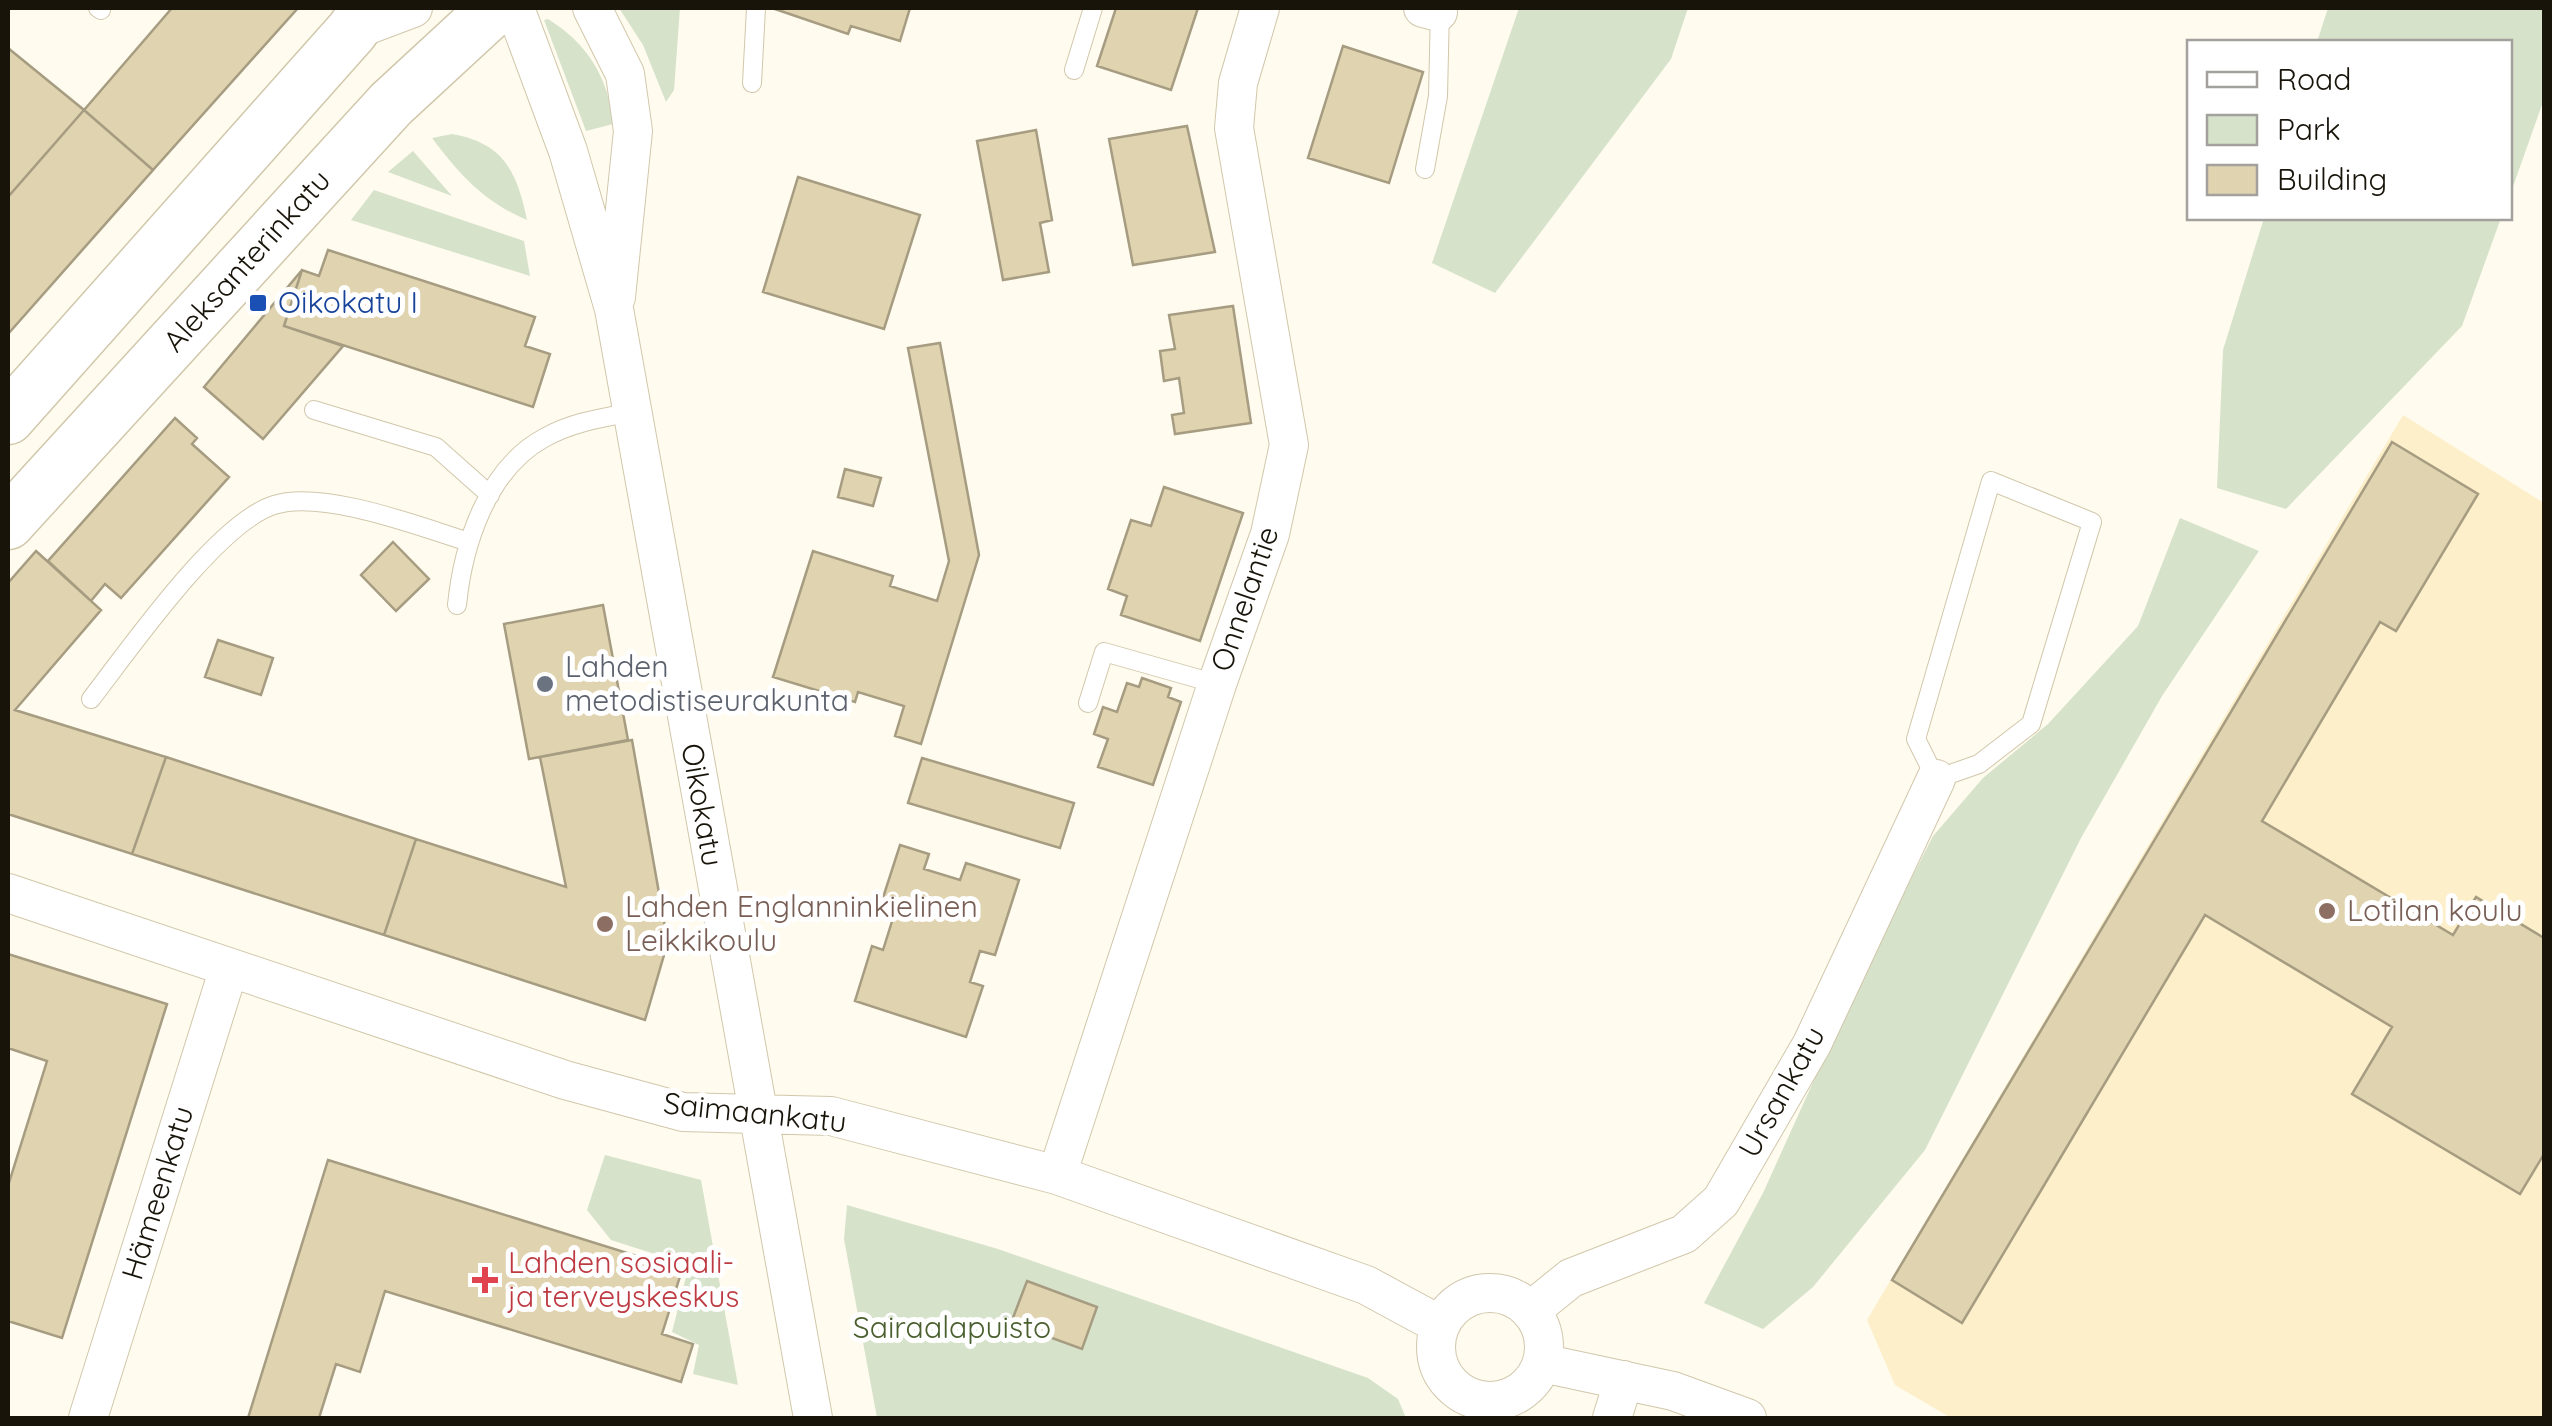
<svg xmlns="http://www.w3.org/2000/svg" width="2552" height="1426" font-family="Quicksand,sans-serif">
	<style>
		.built { fill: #fcefca }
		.green { fill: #d6e2ca }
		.building { fill: #e0d3af; stroke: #a69c81; stroke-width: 2.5 }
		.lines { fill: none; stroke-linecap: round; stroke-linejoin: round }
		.service-casing { stroke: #d1c7ab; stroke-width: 20 }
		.minor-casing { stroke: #d1c7ab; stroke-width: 40 }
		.secondary-casing { stroke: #d1c7ab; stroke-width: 55 }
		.service { stroke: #fff; stroke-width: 18 }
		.minor { stroke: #fff; stroke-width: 38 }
		.secondary { stroke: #fff; stroke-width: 52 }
		.transit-dot { fill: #1a4fb4; stroke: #fff; stroke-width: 4 }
		.worship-dot { fill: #6b7280; stroke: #fff; stroke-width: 4 }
		.education-dot { fill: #8d6e63; stroke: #fff; stroke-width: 4 }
		.health-dot { fill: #e0444e; stroke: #fff; stroke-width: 4 }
		.labels { text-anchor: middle; stroke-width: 10; stroke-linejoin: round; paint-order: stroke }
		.street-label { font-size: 30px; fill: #18140a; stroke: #fff }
		.transit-label { font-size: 30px; fill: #164399; stroke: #fff; text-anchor: start }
		.worship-label { font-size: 30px; fill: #5b616d; stroke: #fff; text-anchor: start }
		.education-label { font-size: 30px; fill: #785e54; stroke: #fff; text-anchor: start }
		.health-label { font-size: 30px; fill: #be3a42; stroke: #fff; text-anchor: start }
		.park-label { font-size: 30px; fill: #4a5f2d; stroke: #fff }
	</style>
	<rect width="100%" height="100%" fill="#fffbef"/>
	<path class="built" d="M 2403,415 L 2544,503 L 2544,1418 L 1951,1418 L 1895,1385 L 1867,1320 Z"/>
	<path class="green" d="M 619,8 L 680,8 L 674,90 L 666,102 L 643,45 Z
		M 1519,8 L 1688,8 L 1671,59 L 1495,293 L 1432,263 Z
		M 2328,8 L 2544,8 L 2544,99 L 2510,195 L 2510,42 L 2317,42 Z
		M 548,19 C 587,43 609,78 613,124 L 586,131 L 544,20 Z
		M 452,134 C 504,143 517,172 527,220 C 484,202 459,174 432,138 Z
		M 413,151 L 452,196 L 388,172 Z
		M 374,190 L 524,241 L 530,276 L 351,220 Z
		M 2264,218 L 2501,218 L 2462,326 L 2286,509 L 2217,488 L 2223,350 Z
		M 2180,518 L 2259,551 L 2162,696 L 2081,838 L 1925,1150 L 1813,1287 L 1763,1329 L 1704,1303 L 1763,1193 L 1856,987 L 1933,836 L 1983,778 L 2048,724 L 2138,626 Z
		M 605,1155 L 701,1180 L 738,1385 L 693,1374 L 699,1345 L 672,1332 L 689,1265 L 611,1240 L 587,1210 Z
		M 847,1205 L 998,1249 L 1368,1378 L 1398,1399 L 1406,1418 L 877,1418 L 844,1239 Z"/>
	<path class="building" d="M 172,8 L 298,8 L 153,170 L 84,110 Z
		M 772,8 L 910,8 L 900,41 L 851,26 L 848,34 Z
		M 1116,8 L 1198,8 L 1171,90 L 1097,66 Z
		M 1343,46 L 1423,72 L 1389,183 L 1308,158 Z
		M 8,48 L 84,110 L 8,197 Z
		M 84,110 L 153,170 L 8,334 L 8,197 Z
		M 1187,126 L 1215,252 L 1133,265 L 1109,139 Z
		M 1036,130 L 1052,220 L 1040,223 L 1049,272 L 1003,280 L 977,141 Z
		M 798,177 L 920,215 L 884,329 L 763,292 Z
		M 328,250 L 535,317 L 525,346 L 550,354 L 533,407 L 284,326 L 302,270 L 319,276 Z
		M 302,270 L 284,326 L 343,346 L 263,439 L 204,387 Z
		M 1233,306 L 1251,423 L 1175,434 L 1172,415 L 1184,413 L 1179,378 L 1164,381 L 1160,351 L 1175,349 L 1169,315 Z
		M 940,343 L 979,555 L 921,744 L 895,736 L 904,706 L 858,692 L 855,702 L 773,677 L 813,551 L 893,576 L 890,586 L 937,601 L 949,561 L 908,348 Z
		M 175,418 L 197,438 L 192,444 L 229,477 L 121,598 L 105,584 L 91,601 L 48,561 Z
		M 2392,442 L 2478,494 L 2396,631 L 2380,622 L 2262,821 L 2453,935 L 2476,897 L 2544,938 L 2544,1154 L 2520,1194 L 2352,1094 L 2392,1027 L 2205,915 L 1962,1323 L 1892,1280 Z
		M 845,469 L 881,478 L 873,506 L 838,497 Z
		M 1164,487 L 1243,513 L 1200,641 L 1121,615 L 1127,596 L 1108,589 L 1131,520 L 1151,526 Z
		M 393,542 L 429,579 L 396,611 L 361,575 Z
		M 36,551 L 101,610 L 15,710 L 166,757 L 132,854 L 8,814 L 8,583 Z
		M 603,605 L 628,740 L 529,759 L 504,624 Z
		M 218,640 L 273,658 L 261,695 L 205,677 Z
		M 1142,678 L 1171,688 L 1168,697 L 1181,702 L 1153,785 L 1098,767 L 1108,739 L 1094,734 L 1103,707 L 1117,712 L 1127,683 L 1139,687 Z
		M 632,740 L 665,927 L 657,953 L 664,955 L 645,1020 L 384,935 L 416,839 L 566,887 L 540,757 Z
		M 166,757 L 416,839 L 384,935 L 132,854 Z
		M 922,758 L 1074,803 L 1060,848 L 908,803 Z
		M 900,845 L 929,854 L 924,869 L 960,880 L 966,863 L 1019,880 L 995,955 L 980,951 L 970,982 L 983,986 L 966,1037 L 855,1001 L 872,946 L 883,950 L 894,915 L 879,910 Z
		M 8,954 L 167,1004 L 62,1338 L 8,1321 L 8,1186 L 47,1061 L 8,1048 Z
		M 328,1160 L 682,1270 L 662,1334 L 693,1344 L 681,1382 L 385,1291 L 360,1372 L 336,1364 L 319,1418 L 248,1418 Z
		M 1027,1281 L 1097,1307 L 1082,1349 L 1011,1323 Z"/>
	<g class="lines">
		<defs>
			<path id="service" d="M 98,8 L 101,10
				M 1074,70 L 1093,8
				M 752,83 L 756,8
				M 1425,169 L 1438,96 L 1440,8
				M 314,410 L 436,447 L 490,495
				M 1991,481 L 2092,522 L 2031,724 L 1979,764 L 1936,779 L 1916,739 Z
				M 457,605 C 463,545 487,469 544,438 C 572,422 602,418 633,412
				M 91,699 C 129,650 217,523 274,505 C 322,489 421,527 469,542
				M 1088,703 L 1104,652 L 1217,684"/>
			<path id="minor" d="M 515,8 L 568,151 L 614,309 L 813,1418
				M 592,8 L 625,74 L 633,131 L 616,297
				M 1423,8 L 1438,12
				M 352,31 L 413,8
				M 8,893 L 565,1080 L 683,1112 L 831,1116 L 1057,1175 L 1366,1285 L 1440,1325
				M 1057,1175 L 1217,684 L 1270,534 L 1289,445 L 1234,128 L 1238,83 L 1260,8
				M1436 1347a54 54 0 1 1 108 0a54 54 0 1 1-108 0Z
				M 1530,1311 L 1571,1278 L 1684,1234 L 1721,1201 L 1812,1044 L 1936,779
				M 1542,1363 L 1673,1391 L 1747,1418
				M 88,1418 L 229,968
				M 1612,1418 L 1624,1380"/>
			<path id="secondary" d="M 8,418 L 352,31 L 368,8
				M 8,523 L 391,104 L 495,8"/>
		</defs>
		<use href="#service" class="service-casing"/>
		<use href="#minor" class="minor-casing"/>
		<use href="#secondary" class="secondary-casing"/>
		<use href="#service" class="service"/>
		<use href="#minor" class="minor"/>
		<use href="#secondary" class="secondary"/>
	</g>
	<rect class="transit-dot" x="248" y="293" width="20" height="20" rx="5"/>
	<circle class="worship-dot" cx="545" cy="684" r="10"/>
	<g class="education-dot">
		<circle cx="2327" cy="911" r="10"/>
		<circle cx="605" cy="924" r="10"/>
	</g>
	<path class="health-dot" d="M480 1265h10v10h10v10h-10v10h-10v-10h-10v-10h10z"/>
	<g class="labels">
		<g class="street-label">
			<text transform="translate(247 261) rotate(-48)" y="10">Aleksanterinkatu</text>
			<text transform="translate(1245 599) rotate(-71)" y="10">Onnelantie</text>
			<text transform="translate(702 805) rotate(80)" y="10">Oikokatu</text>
			<text transform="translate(1782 1092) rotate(-61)" y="10">Ursankatu</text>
			<text transform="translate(755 1113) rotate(6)" y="10">Saimaankatu</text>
			<text transform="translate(158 1193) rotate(-73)" y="10">Hämeenkatu</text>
		</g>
		<g class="transit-label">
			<text x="278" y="313">Oikokatu I</text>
		</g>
		<g class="worship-label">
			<text x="565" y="677">Lahden<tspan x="565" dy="34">metodistiseurakunta</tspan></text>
		</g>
		<g class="education-label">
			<text x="625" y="917">Lahden Englanninkielinen<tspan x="625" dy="34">Leikkikoulu</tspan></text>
			<text x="2347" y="921">Lotilan koulu</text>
		</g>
		<g class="health-label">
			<text x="508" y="1273">Lahden sosiaali-<tspan x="508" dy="34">ja terveyskeskus</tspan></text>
		</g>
		<g class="park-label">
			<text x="952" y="1338">Sairaalapuisto</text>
		</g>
	</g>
	<rect width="2552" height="1426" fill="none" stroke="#18140a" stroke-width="20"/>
	<rect x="2187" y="40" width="325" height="180" fill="#ffffff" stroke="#a3a19d" stroke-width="2.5"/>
	<rect x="2207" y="72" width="50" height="15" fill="#ffffff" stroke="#a3a19d" stroke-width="2.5"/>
	<text x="2277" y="90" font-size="30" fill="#18140a">Road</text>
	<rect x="2207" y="115" width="50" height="30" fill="#d6e2ca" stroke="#a3a19d" stroke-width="2.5"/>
	<text x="2277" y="140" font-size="30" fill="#18140a">Park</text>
	<rect x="2207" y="165" width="50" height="30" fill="#e0d3af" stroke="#a3a19d" stroke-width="2.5"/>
	<text x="2277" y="190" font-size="30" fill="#18140a">Building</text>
</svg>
